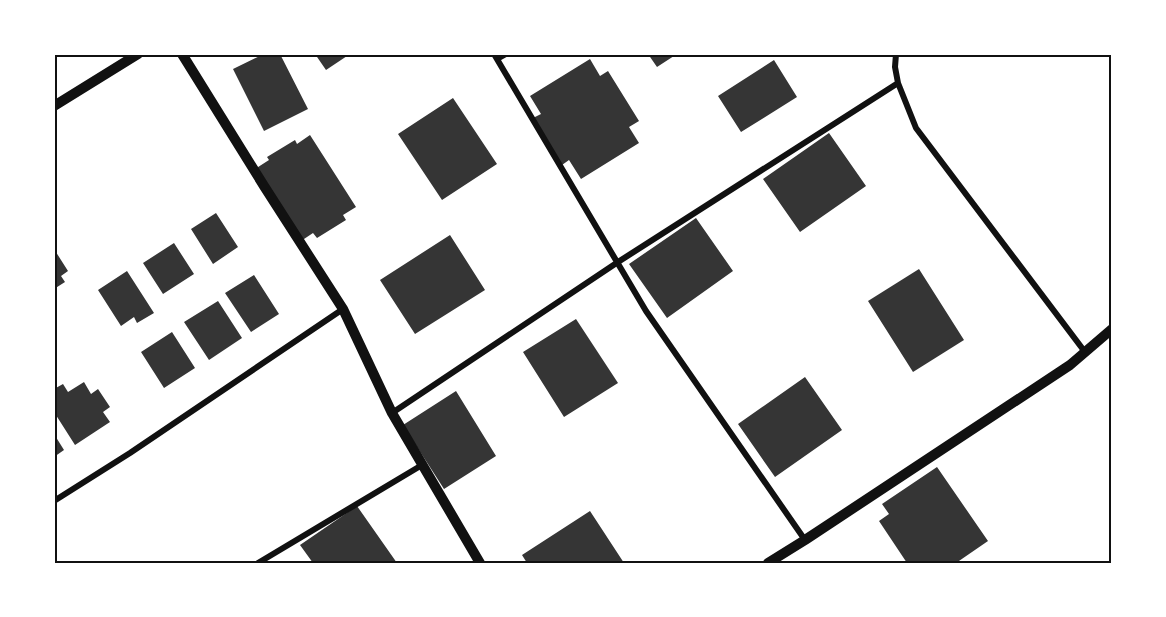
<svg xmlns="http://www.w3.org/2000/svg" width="1166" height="617" font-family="'Varela Round',sans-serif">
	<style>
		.building { fill: #353535 }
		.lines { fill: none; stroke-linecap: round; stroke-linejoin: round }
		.minor { stroke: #111; stroke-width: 6 }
		.tertiary { stroke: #111; stroke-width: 10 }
		.neatline { fill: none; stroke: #111; stroke-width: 2 }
	</style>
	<rect width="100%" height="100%" fill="#fff"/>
	<path class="building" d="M 264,54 L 280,54 L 308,109 L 264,131 L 233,69 Z
		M 315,54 L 350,54 L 326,70 Z
		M 648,54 L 677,54 L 657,67 Z
		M 590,59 L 600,76 L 608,71 L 639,121 L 629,127 L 639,143 L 581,179 L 569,160 L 562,165 L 533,118 L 541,114 L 530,96 Z
		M 774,60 L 797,97 L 741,132 L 718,96 Z
		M 453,98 L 497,164 L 442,200 L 398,134 Z
		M 829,133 L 866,186 L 800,232 L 763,179 Z
		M 310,135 L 356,207 L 343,215 L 346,220 L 317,238 L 313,233 L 301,241 L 255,169 L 269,160 L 267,157 L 295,140 L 297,144 Z
		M 216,213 L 238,247 L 213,264 L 191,229 Z
		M 696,218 L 733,271 L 667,318 L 629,264 Z
		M 450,235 L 485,290 L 415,334 L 380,280 Z
		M 174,243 L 194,274 L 163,294 L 143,263 Z
		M 54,249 L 68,271 L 61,276 L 65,282 L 54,289 Z
		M 919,269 L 964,340 L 913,372 L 868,301 Z
		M 127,271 L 154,313 L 137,323 L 134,317 L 121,326 L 98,290 Z
		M 254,275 L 279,314 L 251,332 L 225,293 Z
		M 218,301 L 242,338 L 209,360 L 184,322 Z
		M 576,319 L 618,383 L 564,417 L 523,352 Z
		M 172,332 L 195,368 L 164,388 L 141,352 Z
		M 805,377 L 842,430 L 775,477 L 738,424 Z
		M 84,382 L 91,394 L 98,389 L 110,407 L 103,412 L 110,422 L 75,445 L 54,412 L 54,389 L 63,384 L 68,392 Z
		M 456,391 L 496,456 L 444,489 L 403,425 Z
		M 54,434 L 64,450 L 54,457 Z
		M 937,467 L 988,541 L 956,563 L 907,563 L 879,521 L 889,514 L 882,504 Z
		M 357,506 L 397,563 L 313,563 L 300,545 Z
		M 590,511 L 624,563 L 527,563 L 522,555 Z"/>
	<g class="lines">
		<path class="minor" d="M 494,54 L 646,311 L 805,540
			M 896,54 L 895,67 L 898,83 L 916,128 L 1085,352
			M 497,59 L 506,54
			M 392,413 L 618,262 L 898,83
			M 54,501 L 130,453 L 343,309
			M 258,563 L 422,465"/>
		<path class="tertiary" d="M 182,54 L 264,186 L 343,309 L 392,413 L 480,563
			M 54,106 L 138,54
			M 768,563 L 805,540 L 1070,365 L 1112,329"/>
	</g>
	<rect width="1166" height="617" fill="none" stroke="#ffffff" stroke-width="111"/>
	<rect x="56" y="56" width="1054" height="506" class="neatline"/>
</svg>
